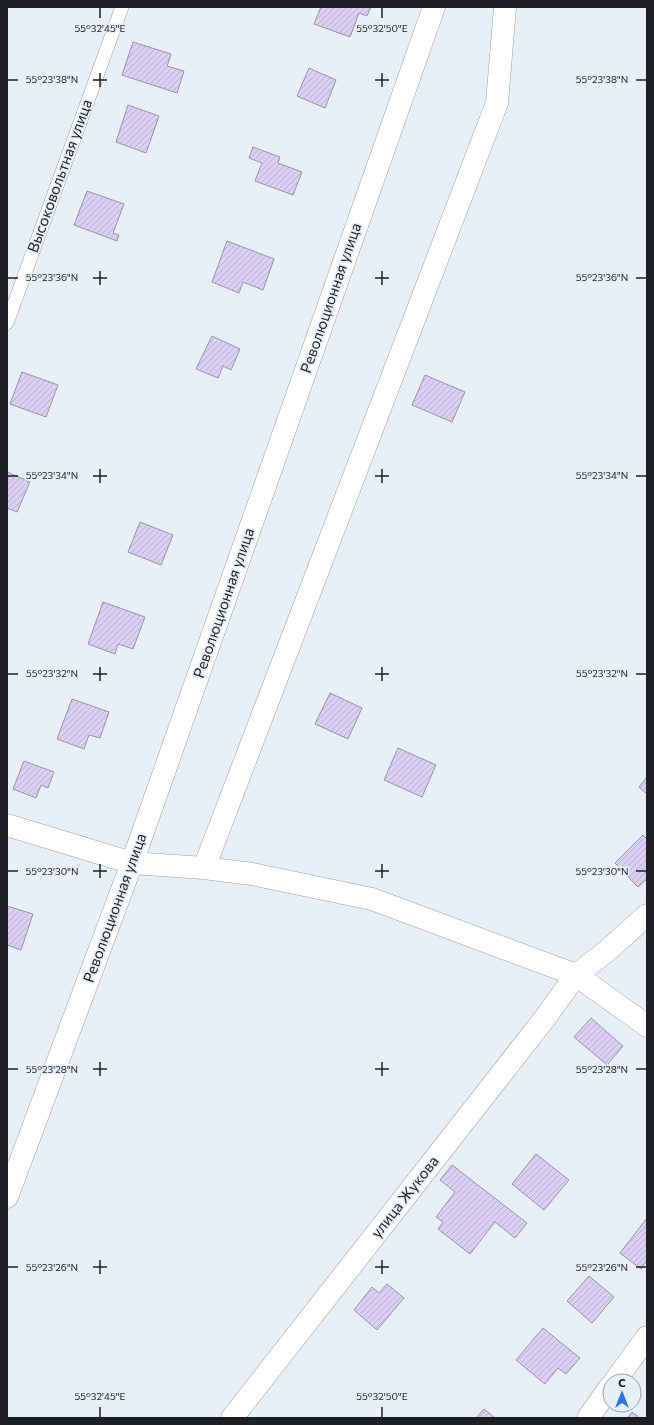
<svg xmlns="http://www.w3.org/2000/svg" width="654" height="1425" font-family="Commissioner,sans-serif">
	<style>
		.building { fill: url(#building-hatch); stroke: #96949c }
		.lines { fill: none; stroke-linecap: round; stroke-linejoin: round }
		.service-casing { stroke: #989da5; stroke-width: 14 }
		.minor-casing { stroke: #989da5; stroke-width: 23 }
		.service { stroke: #fff; stroke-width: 13 }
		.minor { stroke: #fff; stroke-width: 22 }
		.ticks { fill: none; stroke: #1d1f22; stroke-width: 1.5 }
		.labels { text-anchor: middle; stroke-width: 3.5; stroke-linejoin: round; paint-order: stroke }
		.street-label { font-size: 15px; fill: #1d1f22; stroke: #e9eff7 }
		.ticks-label { font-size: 10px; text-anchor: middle; fill: #1d1f22; stroke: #e9eff7; stroke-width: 3.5; stroke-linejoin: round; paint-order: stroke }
	</style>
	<defs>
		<pattern id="building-hatch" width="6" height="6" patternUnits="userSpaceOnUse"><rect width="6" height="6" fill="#d9cef4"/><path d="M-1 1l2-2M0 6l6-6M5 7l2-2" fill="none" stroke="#bab0d1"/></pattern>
	</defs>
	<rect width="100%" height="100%" fill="#e9eff7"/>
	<path class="building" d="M 321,7 L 371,7 L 367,16 L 359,13 L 350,37 L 314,24 Z
		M 133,42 L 171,54 L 167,66 L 184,71 L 177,93 L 122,75 Z
		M 309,68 L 336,80 L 325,108 L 297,96 Z
		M 128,105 L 159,116 L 146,153 L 116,142 Z
		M 253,147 L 280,157 L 278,163 L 302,172 L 293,195 L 255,181 L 262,163 L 249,158 Z
		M 87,191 L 124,204 L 113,233 L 119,235 L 117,241 L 74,225 Z
		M 227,241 L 274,259 L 263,290 L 243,282 L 239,293 L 212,282 Z
		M 212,336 L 240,349 L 231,370 L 223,366 L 218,378 L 196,369 Z
		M 22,372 L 58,385 L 46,417 L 10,404 Z
		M 425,375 L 465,392 L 452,422 L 412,405 Z
		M 7,472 L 30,482 L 17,512 L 7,508 Z
		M 140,522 L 173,535 L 161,565 L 128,552 Z
		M 103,602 L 145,617 L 133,649 L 118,644 L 115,654 L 88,644 Z
		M 330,693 L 362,708 L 348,739 L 315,724 Z
		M 72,699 L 109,712 L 100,738 L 89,735 L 84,749 L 57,739 Z
		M 398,748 L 436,765 L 422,797 L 384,780 Z
		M 24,761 L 54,772 L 48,788 L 41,785 L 36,798 L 13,789 Z
		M 647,777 L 647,794 L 639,787 Z
		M 643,835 L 647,839 L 647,879 L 638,887 L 615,863 Z
		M 7,906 L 33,914 L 21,950 L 7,945 Z
		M 591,1018 L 623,1046 L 607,1065 L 574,1037 Z
		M 536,1154 L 569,1180 L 544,1210 L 512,1184 Z
		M 452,1165 L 527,1223 L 515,1238 L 495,1222 L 470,1254 L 438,1229 L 443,1222 L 436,1217 L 455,1192 L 440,1180 Z
		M 647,1218 L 647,1260 L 641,1269 L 620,1253 Z
		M 589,1276 L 614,1297 L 592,1323 L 567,1301 Z
		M 387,1284 L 404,1298 L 377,1330 L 354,1310 L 372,1287 L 379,1293 Z
		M 543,1328 L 580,1358 L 566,1374 L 558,1368 L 545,1384 L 516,1360 Z
		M 484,1409 L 495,1418 L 476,1418 Z
		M 632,1412 L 640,1418 L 627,1418 Z"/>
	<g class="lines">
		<defs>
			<path id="service" d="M 7,323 L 122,7"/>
			<path id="minor" d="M 7,825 L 132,863 L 204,868 L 252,874 L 372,899 L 576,975 L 647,1026
				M 204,868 L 497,103 L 505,7
				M 7,1197 L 132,863 L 434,7
				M 615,1381 L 647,1337
				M 232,1418 L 545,1018 L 576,975 L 607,951 L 647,915
				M 588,1418 L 610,1387"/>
		</defs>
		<use href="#service" class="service-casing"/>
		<use href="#minor" class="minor-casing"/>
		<use href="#service" class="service"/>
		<use href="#minor" class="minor"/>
	</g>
	<path class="ticks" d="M 100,8 L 100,18M 382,8 L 382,18M 100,73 L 100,87M 382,73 L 382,87M 8,80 L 18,80M 93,80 L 107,80M 375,80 L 389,80M 636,80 L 646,80M 100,271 L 100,285M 382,271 L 382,285M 8,278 L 18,278M 93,278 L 107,278M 375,278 L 389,278M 636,278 L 646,278M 100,469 L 100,483M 382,469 L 382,483M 8,476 L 18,476M 93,476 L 107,476M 375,476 L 389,476M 636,476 L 646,476M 100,667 L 100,681M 382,667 L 382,681M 8,674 L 18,674M 93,674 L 107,674M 375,674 L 389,674M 636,674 L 646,674M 100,864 L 100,878M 382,864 L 382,878M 8,871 L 18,871M 93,871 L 107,871M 375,871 L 389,871M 636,871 L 646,871M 100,1062 L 100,1076M 382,1062 L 382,1076M 8,1069 L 18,1069M 93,1069 L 107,1069M 375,1069 L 389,1069M 636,1069 L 646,1069M 100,1260 L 100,1274M 382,1260 L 382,1274M 8,1267 L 18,1267M 93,1267 L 107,1267M 375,1267 L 389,1267M 636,1267 L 646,1267M 100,1407 L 100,1417M 382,1407 L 382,1417"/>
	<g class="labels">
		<g class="street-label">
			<text transform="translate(60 176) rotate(-70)" y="5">Высоковольтная улица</text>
			<text transform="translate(331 298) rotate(-71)" y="5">Революционная улица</text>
			<text transform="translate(224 603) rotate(-71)" y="5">Революционная улица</text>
			<text transform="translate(115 908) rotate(-70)" y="5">Революционная улица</text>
			<text transform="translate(405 1197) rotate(-52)" y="5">улица Жукова</text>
		</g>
	</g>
	<g class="ticks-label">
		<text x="100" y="32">55°32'45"E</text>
		<text x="382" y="32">55°32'50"E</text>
		<text x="52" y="83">55°23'38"N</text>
		<text x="602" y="83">55°23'38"N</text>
		<text x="52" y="281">55°23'36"N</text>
		<text x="602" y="281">55°23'36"N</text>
		<text x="52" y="479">55°23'34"N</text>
		<text x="602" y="479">55°23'34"N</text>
		<text x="52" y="677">55°23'32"N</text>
		<text x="602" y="677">55°23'32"N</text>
		<text x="52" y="875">55°23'30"N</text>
		<text x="602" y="875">55°23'30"N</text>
		<text x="52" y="1073">55°23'28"N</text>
		<text x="602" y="1073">55°23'28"N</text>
		<text x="52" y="1271">55°23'26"N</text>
		<text x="602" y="1271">55°23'26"N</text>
		<text x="100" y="1400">55°32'45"E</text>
		<text x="382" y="1400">55°32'50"E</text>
	</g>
	<rect width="654" height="1425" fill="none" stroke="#1d1f22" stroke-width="16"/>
	<g transform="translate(622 1393)"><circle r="19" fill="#e9eff7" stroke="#979ca2"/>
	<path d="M0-3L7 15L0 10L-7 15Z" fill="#2975e1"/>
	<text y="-6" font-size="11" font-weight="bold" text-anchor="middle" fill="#1d1f22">С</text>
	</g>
</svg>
